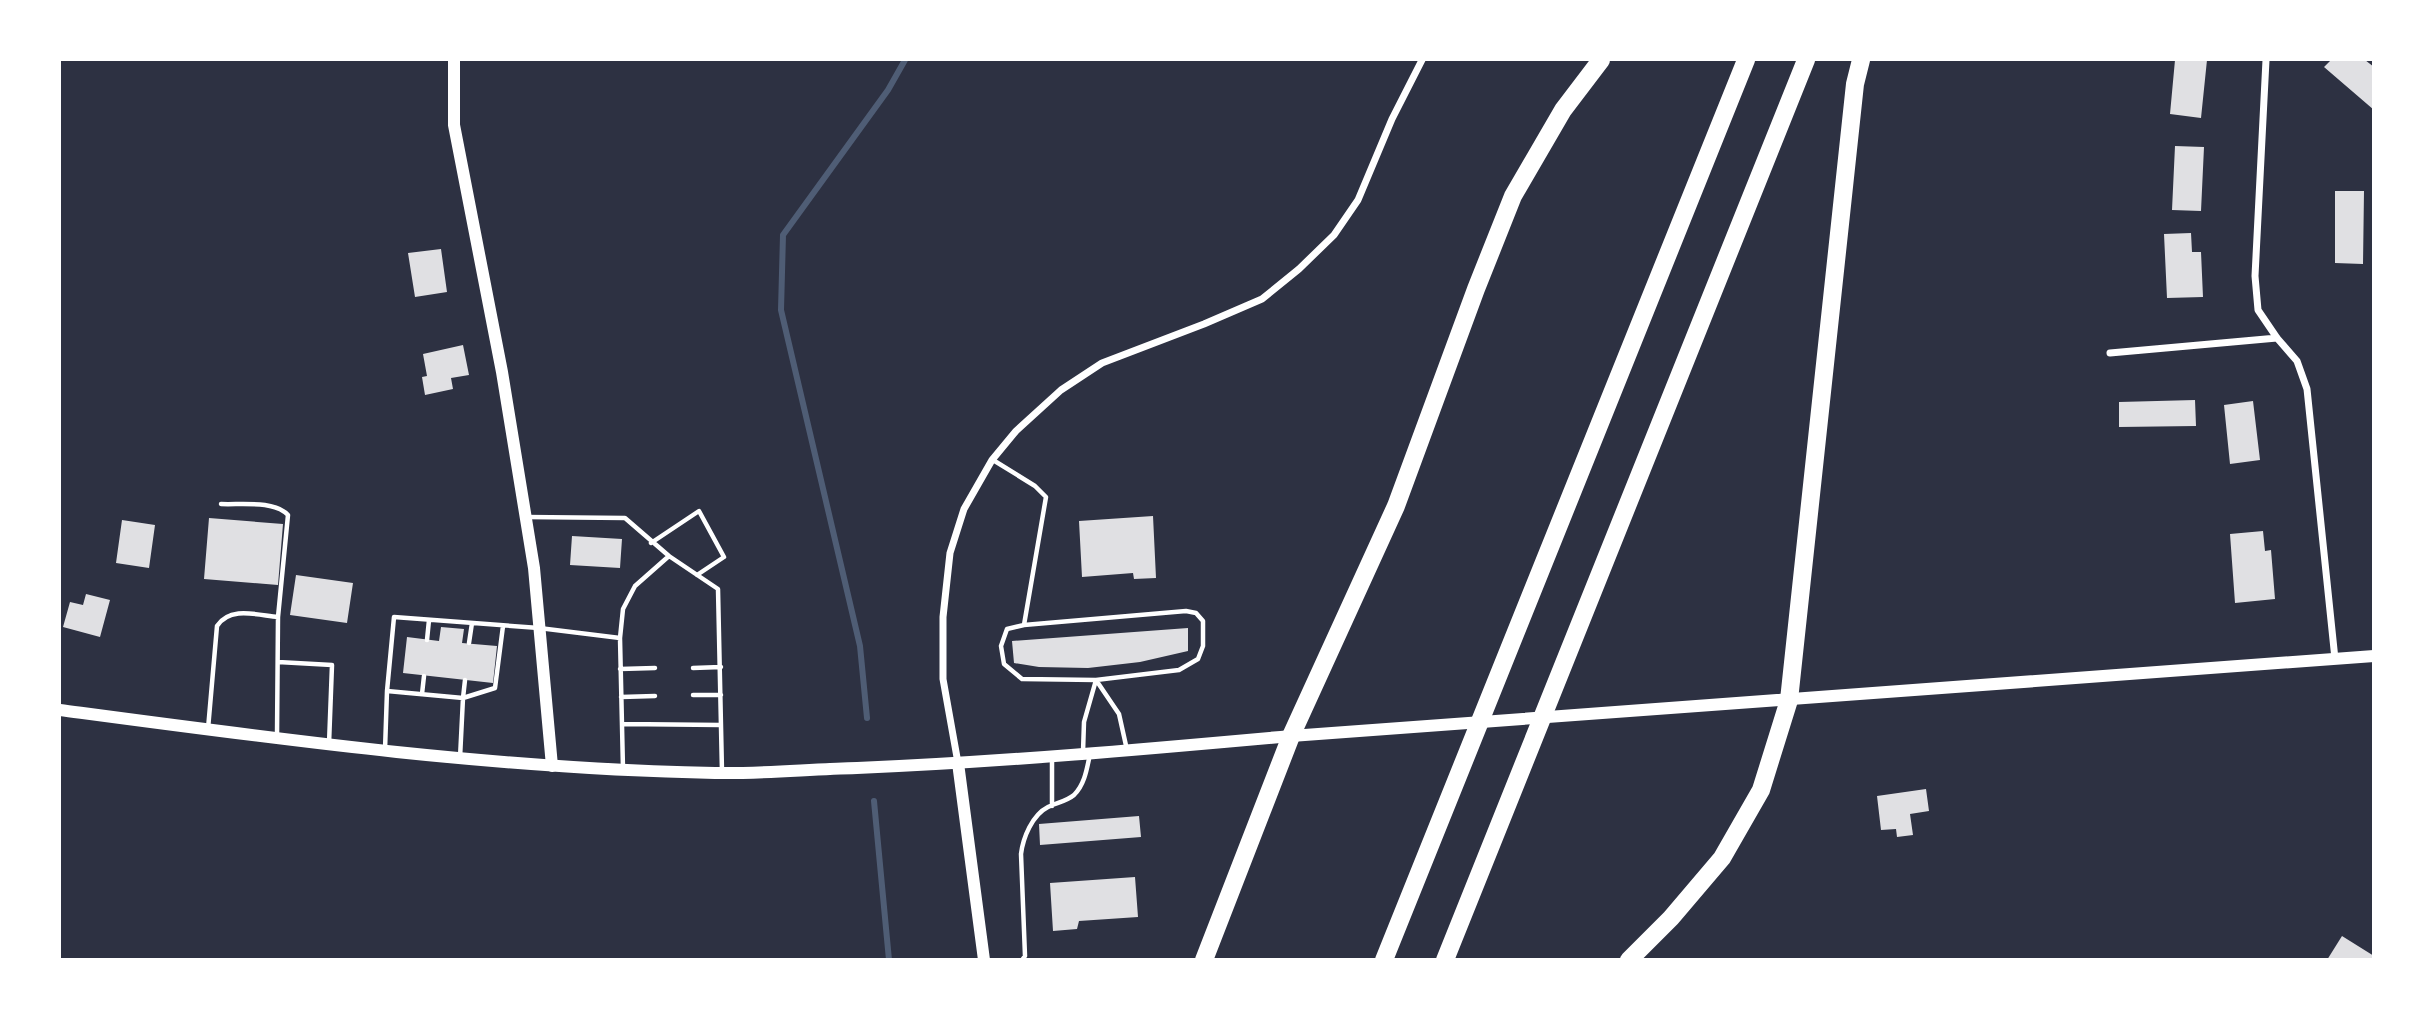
<svg xmlns="http://www.w3.org/2000/svg" width="2433" height="1019" font-family="Jost,sans-serif">
	<style>
		.lines { fill: none; stroke-linecap: round; stroke-linejoin: round }
		.stream { stroke: #4f5d75; stroke-width: 6 }
		.building { fill: #e0e0e3 }
		.service { stroke: #fff; stroke-width: 4.5 }
		.minor { stroke: #fff; stroke-width: 7 }
		.tertiary { stroke: #fff; stroke-width: 12 }
		.secondary { stroke: #fff; stroke-width: 12 }
		.motorway { stroke: #fff; stroke-width: 18 }
	</style>
	<rect width="100%" height="100%" fill="#2d3142"/>
	<g class="lines">
		<path class="stream" d="M 867,718 L 860,646 L 781,310 L 783,235 L 888,90 L 905,60
			M 874,801 L 889,960"/>
	</g>
	<path class="building" d="M 2175,60 L 2207,60 L 2201,118 L 2170,114 Z
		M 2331,60 L 2365,60 L 2374,67 L 2374,110 L 2324,67 Z
		M 2175,146 L 2204,147 L 2201,211 L 2172,210 Z
		M 2335,191 L 2364,191 L 2363,264 L 2335,263 Z
		M 2191,233 L 2192,252 L 2201,252 L 2203,297 L 2167,298 L 2164,234 Z
		M 441,249 L 447,292 L 415,297 L 408,253 Z
		M 463,345 L 469,375 L 451,378 L 453,389 L 425,395 L 422,377 L 427,376 L 423,354 Z
		M 2195,400 L 2196,426 L 2119,427 L 2119,402 Z
		M 2253,401 L 2260,460 L 2230,464 L 2224,405 Z
		M 1153,516 L 1156,578 L 1134,579 L 1133,573 L 1082,577 L 1079,521 Z
		M 209,518 L 283,524 L 278,585 L 204,579 Z
		M 122,520 L 155,525 L 149,568 L 116,563 Z
		M 2263,531 L 2265,551 L 2271,550 L 2275,599 L 2235,603 L 2230,534 Z
		M 572,536 L 622,539 L 620,568 L 570,565 Z
		M 296,575 L 353,583 L 347,623 L 290,615 Z
		M 86,594 L 110,600 L 100,637 L 63,627 L 70,602 L 83,605 Z
		M 441,627 L 464,629 L 462,643 L 497,646 L 493,683 L 403,673 L 407,637 L 439,641 Z
		M 1188,628 L 1188,651 L 1140,662 L 1088,668 L 1039,667 L 1014,663 L 1012,641 Z
		M 1926,789 L 1929,811 L 1910,814 L 1913,835 L 1897,837 L 1896,829 L 1881,830 L 1877,796 Z
		M 1139,816 L 1141,837 L 1040,845 L 1039,824 Z
		M 1135,877 L 1138,917 L 1079,921 L 1077,929 L 1053,931 L 1050,883 Z
		M 2342,936 L 2374,956 L 2374,960 L 2327,960 Z"/>
	<g class="lines">
		<path class="service" d="M 993,460 L 1035,486 L 1046,497 L 1024,625
			M 221,504 C 240,505 274,500 288,515 L 278,617
			M 526,517 L 625,518 L 669,556
			M 651,543 L 699,511 L 724,557 L 697,575
			M 1186,611 L 1196,613 L 1203,621 L 1203,646 L 1198,659 L 1179,670 L 1096,680 L 1022,679 L 1004,664 L 1001,646 L 1007,629 L 1024,625 Z
			M 427,640 L 429,620
			M 469,643 L 472,623
			M 278,662 L 332,665 L 329,744
			M 693,668 L 721,667
			M 620,669 L 655,668
			M 465,680 L 463,698 L 495,688 L 503,626
			M 387,691 L 463,698 L 460,758
			M 422,694 L 424,676
			M 693,695 L 721,695
			M 621,697 L 655,696
			M 623,724 L 720,725
			M 208,729 L 217,626 C 230,606 257,615 278,617 L 277,736
			M 385,750 L 387,691 L 394,617 L 539,628 L 620,638
			M 1083,752 L 1084,722 L 1096,680 L 1119,714 L 1127,750
			M 623,769 L 620,638 L 623,609 L 635,586 L 669,556 L 718,589 L 722,772
			M 1052,806 L 1052,758
			M 1022,960 L 1025,956 L 1021,854 C 1023,838 1032,815 1048,807 C 1056,803 1067,801 1074,795 C 1085,784 1087,768 1090,754"/>
		<path class="minor" d="M 2266,60 L 2255,276 L 2258,310 L 2277,338 L 2297,361 L 2307,389 L 2335,659
			M 2110,353 L 2277,338
			M 958,763 L 943,679 L 943,617 L 950,553 L 964,509 L 992,460 L 1016,431 L 1061,390 L 1102,363 L 1204,324 L 1262,299 L 1299,269 L 1334,235 L 1358,200 L 1392,119 L 1422,60"/>
		<path class="tertiary" d="M 454,60 L 454,125 L 502,372 L 534,568 L 552,766
			M 958,763 L 984,960"/>
		<path class="secondary" d="M 60,710 C 277,739 495,769 715,773 C 762,774 810,769 857,768 C 1002,762 1147,749 1291,736 L 2374,656"/>
		<path class="motorway" d="M 1204,960 L 1291,736 L 1396,506 L 1476,289 L 1513,196 L 1563,110 L 1601,60
			M 1384,960 L 1746,60
			M 1445,960 L 1806,60
			M 1629,960 L 1671,918 L 1722,858 L 1761,790 L 1789,700 L 1855,84 L 1861,60"/>
	</g>
	<rect width="2433" height="1019" fill="none" stroke="#ffffff" stroke-width="122"/>
</svg>
